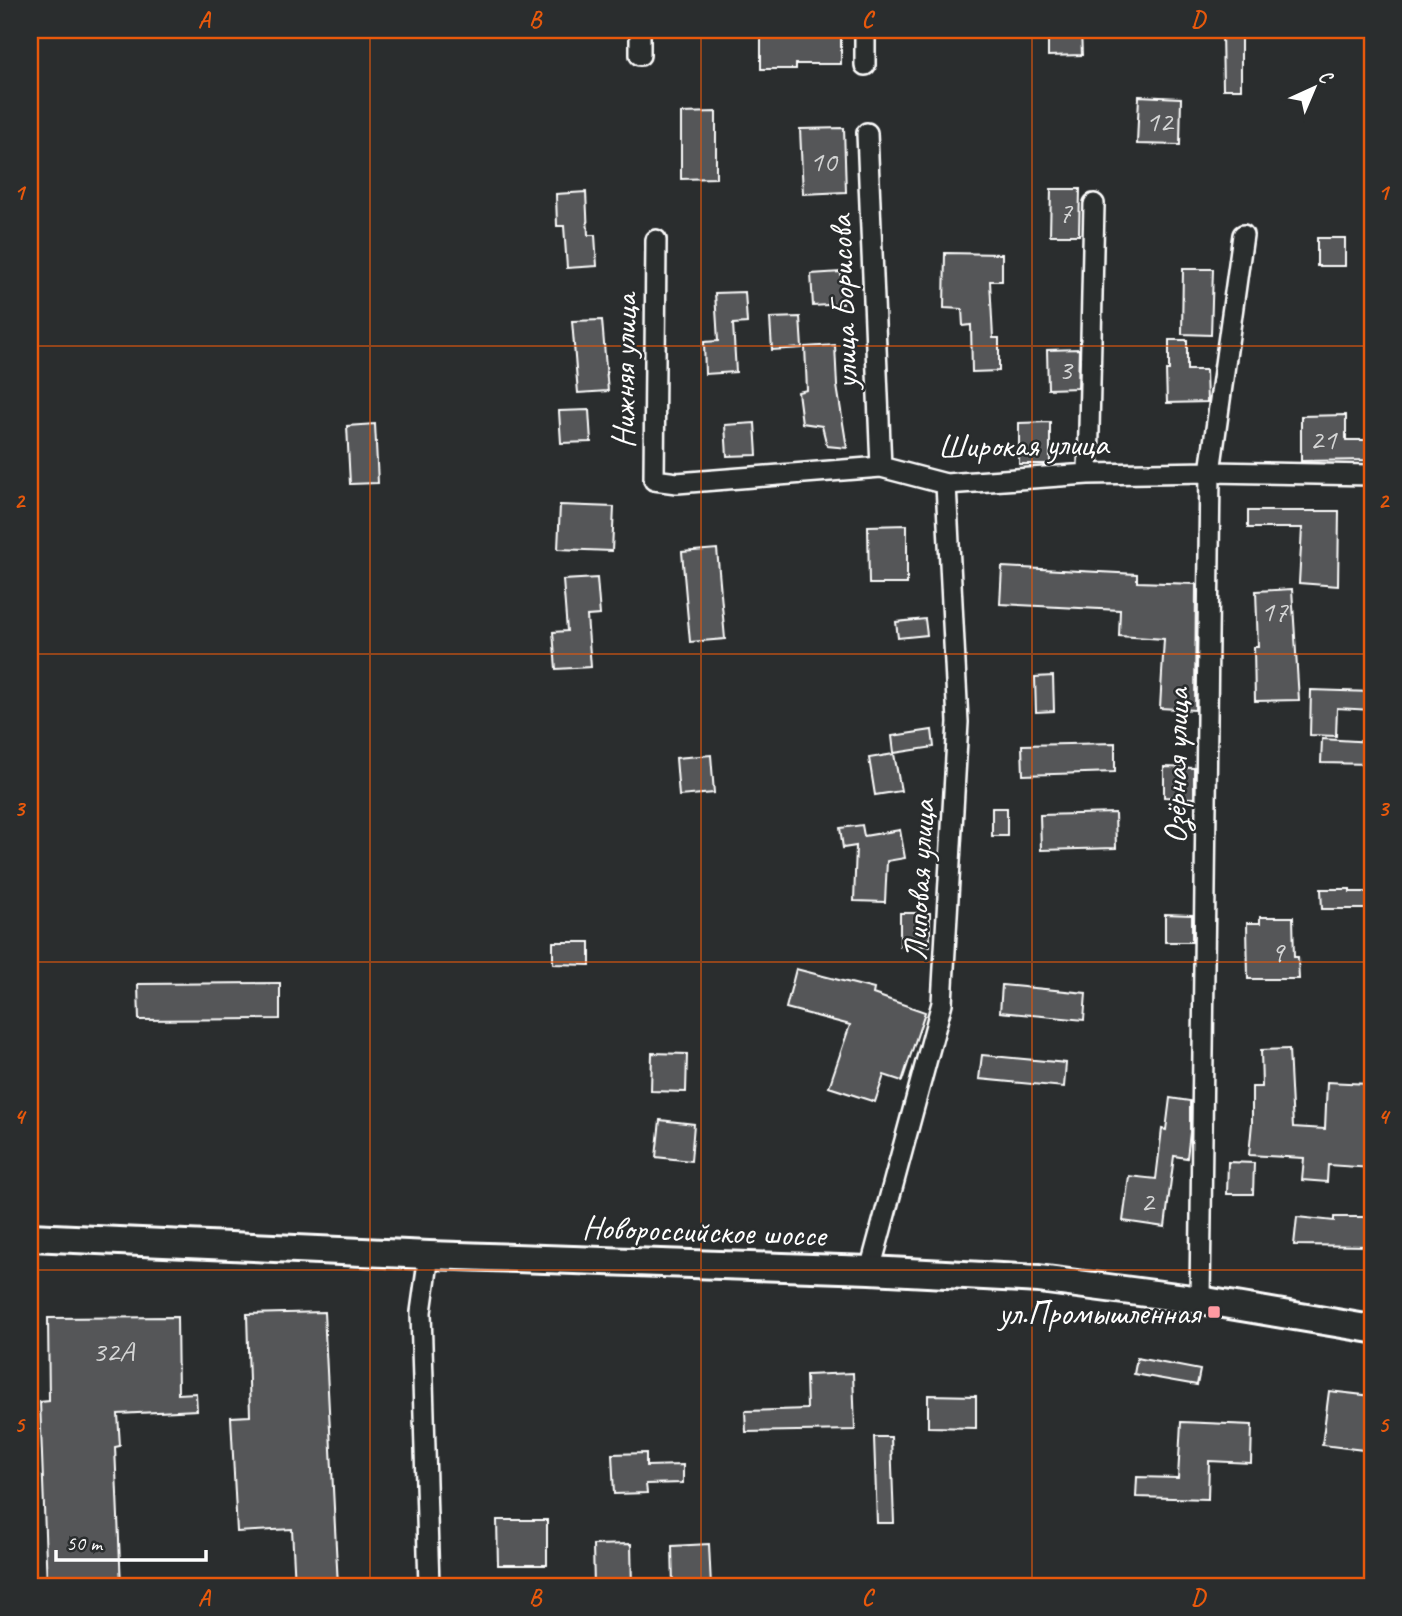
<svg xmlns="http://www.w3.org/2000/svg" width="1402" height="1616" font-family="Caveat,sans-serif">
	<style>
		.building { fill: #555758; stroke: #fff; stroke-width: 2 }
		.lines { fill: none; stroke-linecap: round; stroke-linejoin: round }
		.street-casing { stroke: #fff; stroke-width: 24 }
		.secondary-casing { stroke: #fff; stroke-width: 32 }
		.street { stroke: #2a2d2e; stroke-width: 19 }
		.secondary { stroke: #2a2d2e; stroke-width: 26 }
		.grid { fill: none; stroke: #e8590c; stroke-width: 2; stroke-opacity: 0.55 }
		.poi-dot { fill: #ff9aa2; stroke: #2a2d2e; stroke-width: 2.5 }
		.labels { text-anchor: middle; stroke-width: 5; stroke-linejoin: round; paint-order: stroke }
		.number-label { font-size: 30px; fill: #d4d5d5 }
		.street-label { font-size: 33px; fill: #fff; stroke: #2a2d2e }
		.poi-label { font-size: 33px; fill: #fff; stroke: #2a2d2e; text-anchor: end }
		.neatline { fill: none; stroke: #e8590c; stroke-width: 2.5 }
		.grid-label { font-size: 23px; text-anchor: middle; font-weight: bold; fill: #e8590c }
	</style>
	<rect width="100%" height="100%" fill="#2a2d2e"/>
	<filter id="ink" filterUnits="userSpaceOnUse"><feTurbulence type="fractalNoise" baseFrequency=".0143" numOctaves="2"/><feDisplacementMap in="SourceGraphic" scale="14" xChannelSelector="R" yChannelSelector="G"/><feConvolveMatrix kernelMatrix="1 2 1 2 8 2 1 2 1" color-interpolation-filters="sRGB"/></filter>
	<g filter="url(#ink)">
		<path class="building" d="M 761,30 L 841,30 L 841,64 L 796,64 L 796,69 L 761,69 Z
			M 1048,30 L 1081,30 L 1082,55 L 1048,56 Z
			M 1222,30 L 1241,30 L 1241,89 L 1223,89 Z
			M 1139,96 L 1181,98 L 1180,145 L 1137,144 Z
			M 716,112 L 716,178 L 681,179 L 681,113 Z
			M 844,128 L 846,192 L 803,194 L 800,129 Z
			M 1051,189 L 1080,189 L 1079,235 L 1050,235 Z
			M 586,192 L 588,235 L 595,235 L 597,266 L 567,268 L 564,226 L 557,226 L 556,194 Z
			M 1317,238 L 1345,238 L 1345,266 L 1317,266 Z
			M 945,253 L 1002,254 L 1002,281 L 990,281 L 993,338 L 999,338 L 999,371 L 972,372 L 971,325 L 963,326 L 962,309 L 944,308 Z
			M 1183,269 L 1213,269 L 1211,335 L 1182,334 Z
			M 841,272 L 843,304 L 813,306 L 811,274 Z
			M 745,292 L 747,323 L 733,324 L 736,372 L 705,374 L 704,342 L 718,341 L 715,293 Z
			M 800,317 L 802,348 L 772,350 L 770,318 Z
			M 602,320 L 608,391 L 578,393 L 572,321 Z
			M 1169,340 L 1187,340 L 1187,370 L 1206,370 L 1207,402 L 1167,403 L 1166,370 L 1169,370 Z
			M 835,345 L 837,386 L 847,448 L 827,446 L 822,426 L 802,423 L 798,392 L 807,390 L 805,347 Z
			M 1079,349 L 1078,388 L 1048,389 L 1047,350 Z
			M 589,410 L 591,442 L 561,443 L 559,411 Z
			M 1346,415 L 1346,440 L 1372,440 L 1372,460 L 1301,461 L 1301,416 Z
			M 1050,422 L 1050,464 L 1019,464 L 1019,423 Z
			M 755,423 L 757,455 L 727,456 L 725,425 Z
			M 375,424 L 378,483 L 350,484 L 347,426 Z
			M 560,505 L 614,507 L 612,551 L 558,549 Z
			M 1248,511 L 1339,511 L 1338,586 L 1299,583 L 1302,528 L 1248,528 Z
			M 907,525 L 907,584 L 869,584 L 868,526 Z
			M 717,549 L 725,639 L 690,642 L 682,552 Z
			M 1002,567 L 1137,574 L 1137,582 L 1196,584 L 1195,710 L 1160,708 L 1164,639 L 1119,636 L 1120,610 L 1000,604 Z
			M 597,578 L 600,615 L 587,616 L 591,667 L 556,669 L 553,632 L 567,631 L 563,580 Z
			M 1292,589 L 1299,700 L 1255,701 L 1254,647 L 1258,647 L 1256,591 Z
			M 925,619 L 927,635 L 898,638 L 896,622 Z
			M 1053,676 L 1054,711 L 1036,712 L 1035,677 Z
			M 1311,690 L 1372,692 L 1372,710 L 1337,708 L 1336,736 L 1310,735 Z
			M 932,730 L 934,747 L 894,753 L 892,736 Z
			M 1322,739 L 1372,742 L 1372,764 L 1321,763 Z
			M 1115,743 L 1115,772 L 1023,775 L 1022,745 Z
			M 894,754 L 901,791 L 875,795 L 869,758 Z
			M 711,755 L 714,793 L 679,796 L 676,758 Z
			M 1164,767 L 1194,768 L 1194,798 L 1164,797 Z
			M 992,808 L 1007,808 L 1007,836 L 992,836 Z
			M 1115,813 L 1116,848 L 1041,850 L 1040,815 Z
			M 862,825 L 864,836 L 900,830 L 905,858 L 887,861 L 885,902 L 854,901 L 856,846 L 843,848 L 840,828 Z
			M 1321,889 L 1350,889 L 1350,892 L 1372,892 L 1372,909 L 1322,909 Z
			M 900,913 L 930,913 L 930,946 L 900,946 Z
			M 1165,914 L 1192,915 L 1192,942 L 1165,942 Z
			M 1260,917 L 1293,917 L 1294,957 L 1298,957 L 1299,979 L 1248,979 L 1247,923 L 1260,923 Z
			M 553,942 L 590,942 L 590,965 L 553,964 Z
			M 796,969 L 874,989 L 873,994 L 925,1012 L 902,1081 L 884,1075 L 875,1102 L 829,1087 L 850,1025 L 786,1008 Z
			M 280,983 L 280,1019 L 139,1020 L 138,984 Z
			M 1002,985 L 1086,993 L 1084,1020 L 1000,1012 Z
			M 1289,1049 L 1293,1127 L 1325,1129 L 1327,1082 L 1369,1084 L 1367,1132 L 1372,1132 L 1372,1168 L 1328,1165 L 1327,1182 L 1302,1180 L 1304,1158 L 1249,1155 L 1252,1123 L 1252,1087 L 1262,1087 L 1261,1050 Z
			M 652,1053 L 687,1054 L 686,1092 L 651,1091 Z
			M 982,1055 L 1066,1063 L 1064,1087 L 979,1079 Z
			M 1170,1098 L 1190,1101 L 1190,1132 L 1187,1158 L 1174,1156 L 1165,1227 L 1123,1221 L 1129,1176 L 1156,1179 L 1162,1129 L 1166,1130 Z
			M 660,1120 L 694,1124 L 691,1161 L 656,1157 Z
			M 1228,1162 L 1254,1163 L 1253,1194 L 1227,1194 Z
			M 1297,1217 L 1334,1221 L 1334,1217 L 1372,1217 L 1372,1246 L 1294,1245 Z
			M 324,1312 L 338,1586 L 295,1586 L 292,1529 L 237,1532 L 231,1417 L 250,1416 L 247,1314 Z
			M 177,1317 L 178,1394 L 196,1393 L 197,1410 L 118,1414 L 120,1446 L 115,1447 L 121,1586 L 47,1586 L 40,1402 L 49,1401 L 48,1318 Z
			M 1137,1358 L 1200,1370 L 1197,1385 L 1134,1374 Z
			M 853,1373 L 855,1430 L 746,1432 L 745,1411 L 807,1409 L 806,1375 Z
			M 1329,1391 L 1372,1396 L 1372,1451 L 1322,1445 Z
			M 928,1395 L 976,1396 L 976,1428 L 928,1427 Z
			M 1181,1422 L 1252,1425 L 1251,1463 L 1209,1461 L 1208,1499 L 1136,1497 L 1137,1477 L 1178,1478 Z
			M 874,1437 L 891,1437 L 894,1523 L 877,1523 Z
			M 646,1453 L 646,1466 L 683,1465 L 683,1483 L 646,1484 L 647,1493 L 614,1494 L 612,1454 Z
			M 497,1520 L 547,1520 L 547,1565 L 498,1565 Z
			M 631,1544 L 632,1586 L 594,1586 L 593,1545 Z
			M 709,1544 L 711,1586 L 673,1586 L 672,1546 Z"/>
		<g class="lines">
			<defs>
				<path id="street" d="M 640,30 L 640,55
					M 865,30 L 865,65
					M 867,133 L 881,467
					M 656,240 L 654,480 L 677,483 L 881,467 L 946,484 L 1088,474 L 1210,472 L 1372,475
					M 1088,474 L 1094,204
					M 870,1270 L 942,1003 L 958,722 L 946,484
					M 1200,1300 L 1210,472 L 1243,235
					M 429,1586 L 421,1312 L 429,1255"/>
				<path id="secondary" d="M 30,1237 L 429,1255 L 870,1270 L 1039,1279 L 1200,1300 L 1372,1329"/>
			</defs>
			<use href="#street" class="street-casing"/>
			<use href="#secondary" class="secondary-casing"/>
			<use href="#street" class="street"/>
			<use href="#secondary" class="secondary"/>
		</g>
	</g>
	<path class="grid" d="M 370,30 L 370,1586M 701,30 L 701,1586M 1032,30 L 1032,1586M 30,346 L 1372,346M 30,654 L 1372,654M 30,962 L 1372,962M 30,1270 L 1372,1270"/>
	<rect class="poi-dot" x="1207" y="1305" width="14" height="14" rx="3.5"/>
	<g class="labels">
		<g class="number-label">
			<text x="1159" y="131">12</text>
			<text x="823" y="171">10</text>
			<text x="1065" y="222">7</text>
			<text x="1065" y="379">3</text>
			<text x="1323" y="449">21</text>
			<text x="1274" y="621">17</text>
			<text x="1277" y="962">9</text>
			<text x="1147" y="1211">2</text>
			<text x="113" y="1361">32А</text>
		</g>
		<g class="street-label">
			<text transform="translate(842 302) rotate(-92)" y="12">улица Борисова</text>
			<text transform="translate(623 371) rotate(-89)" y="12">Нижняя улица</text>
			<text transform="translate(1023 444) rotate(-1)" y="12">Широкая улица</text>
			<text transform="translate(1175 766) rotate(-89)" y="12">Озёрная улица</text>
			<text transform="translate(918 880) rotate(-87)" y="12">Липовая улица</text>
			<text transform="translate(704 1230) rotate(2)" y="12">Новороссийское шоссе</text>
		</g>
		<g class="poi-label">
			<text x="1200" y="1324">ул.Промышленная</text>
		</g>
	</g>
	<rect width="1402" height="1616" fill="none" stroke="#2a2d2e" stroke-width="77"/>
	<g transform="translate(1314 88) rotate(44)" stroke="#2a2d2e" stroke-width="5" paint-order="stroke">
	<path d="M0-5L12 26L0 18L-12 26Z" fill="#ffffff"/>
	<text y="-10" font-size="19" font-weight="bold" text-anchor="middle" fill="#ffffff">С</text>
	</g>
	<path d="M56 1550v10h150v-10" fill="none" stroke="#ffffff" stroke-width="3.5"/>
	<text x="66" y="1550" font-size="21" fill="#ffffff" stroke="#2a2d2e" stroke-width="5" paint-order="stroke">50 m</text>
	<rect x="38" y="38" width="1326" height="1540" class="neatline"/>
	<g class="grid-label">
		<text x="204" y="27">A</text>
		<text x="535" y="27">B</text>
		<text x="867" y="27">C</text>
		<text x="1198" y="27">D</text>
		<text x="19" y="200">1</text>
		<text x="1383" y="200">1</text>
		<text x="19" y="508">2</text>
		<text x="1383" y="508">2</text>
		<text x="19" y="816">3</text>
		<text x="1383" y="816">3</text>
		<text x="19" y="1124">4</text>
		<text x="1383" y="1124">4</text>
		<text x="19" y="1432">5</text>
		<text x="1383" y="1432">5</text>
		<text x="204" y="1605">A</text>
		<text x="535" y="1605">B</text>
		<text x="867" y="1605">C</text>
		<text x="1198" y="1605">D</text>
	</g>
</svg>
